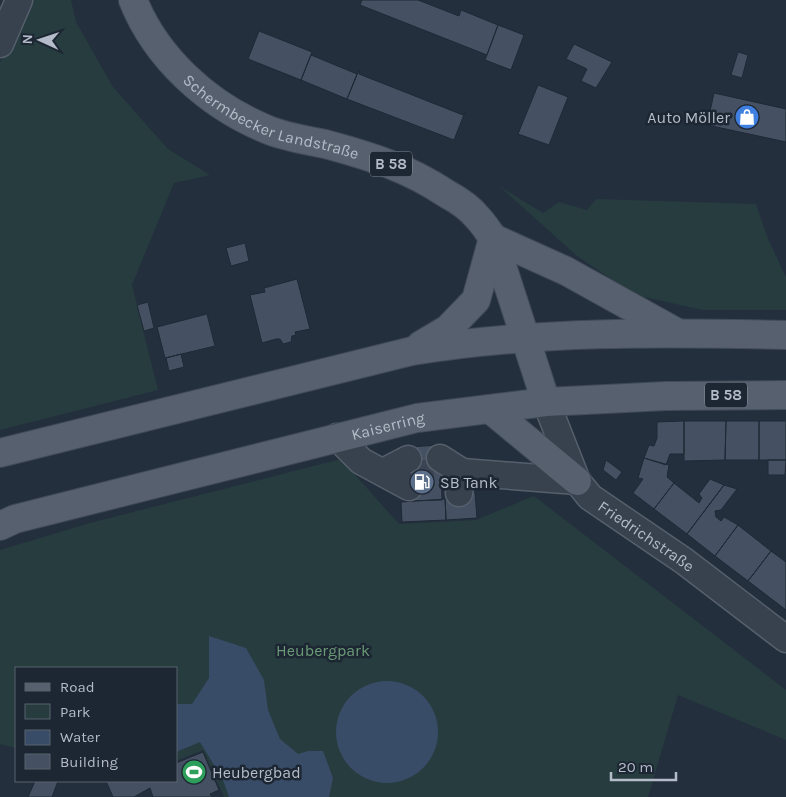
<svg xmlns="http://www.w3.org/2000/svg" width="786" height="797" font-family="Karla,sans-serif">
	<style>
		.green { fill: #263c3f }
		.water { fill: #394c67 }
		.building { fill: #455162; stroke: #1f2835 }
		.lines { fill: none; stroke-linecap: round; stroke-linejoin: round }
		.minor-tunnel { stroke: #3a4453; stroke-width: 26; stroke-dasharray: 26 13; stroke-linecap: butt }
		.minor-casing { stroke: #565f6c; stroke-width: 29 }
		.major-casing { stroke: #414a57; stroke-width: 30 }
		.minor { stroke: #38414e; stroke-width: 26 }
		.major { stroke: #56606e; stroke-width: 28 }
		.labels { text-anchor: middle; stroke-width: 5; stroke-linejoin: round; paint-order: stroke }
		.shield { fill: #1d2633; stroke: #878f9c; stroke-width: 1 }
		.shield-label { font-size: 15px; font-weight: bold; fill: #b4bcc9 }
		.street-label { font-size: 16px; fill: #b4bcc9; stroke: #1d2633 }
		.poi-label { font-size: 16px; fill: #b4bcc9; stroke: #1d2633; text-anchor: start }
		.park-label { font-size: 16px; fill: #6b9a76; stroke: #1d2633 }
	</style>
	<rect width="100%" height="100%" fill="#242f3e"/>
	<path class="green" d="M 27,0 L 71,0 L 76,22 L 113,87 L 168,149 L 210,175 L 174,183 L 132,285 L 158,390 L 0,430 L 0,63 Z
		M 499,186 L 543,213 L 559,202 L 587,210 L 596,199 L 756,204 L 768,239 L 786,277 L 786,310 L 703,310 L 644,297 L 614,281 L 577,256 Z
		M 341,459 L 399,524 L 476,520 L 534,496 L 786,690 L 786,740 L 678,695 L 648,797 L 224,797 L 203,750 L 176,761 L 176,668 L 16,668 L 16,748 L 0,744 L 0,550 L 90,523 Z"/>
	<path class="water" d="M 209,636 L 246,648 L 264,680 L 268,710 L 280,739 L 298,754 L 308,751 L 323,751 L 333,778 L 329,797 L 229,797 L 223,780 L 200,742 L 176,752 L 176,704 L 192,704 L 209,678 Z
		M336 732a51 51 0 1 1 102 0a51 51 0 1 1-102 0Z"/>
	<path class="building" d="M 362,0 L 418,0 L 459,16 L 461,10 L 498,25 L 487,55 L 360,5 Z
		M 498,25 L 524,35 L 511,70 L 485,60 Z
		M 259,31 L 312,52 L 301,80 L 248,59 Z
		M 574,44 L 612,62 L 596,88 L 581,81 L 587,69 L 566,59 Z
		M 738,52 L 748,55 L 742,78 L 731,75 Z
		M 311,55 L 357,74 L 347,99 L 301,80 Z
		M 359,70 L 359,74 L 463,115 L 465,112 L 454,140 L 347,99 Z
		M 538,85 L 568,97 L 549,145 L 518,134 Z
		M 714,93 L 786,109 L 786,142 L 707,125 Z
		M 245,243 L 249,261 L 231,266 L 226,248 Z
		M 297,279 L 310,329 L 295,332 L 296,335 L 292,336 L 291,342 L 283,344 L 280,339 L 276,339 L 262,343 L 250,295 L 265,292 L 264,288 Z
		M 148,302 L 154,328 L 144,331 L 137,305 Z
		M 207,314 L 215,346 L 165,358 L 157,327 Z
		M 181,354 L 184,367 L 169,371 L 166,358 Z
		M 684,421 L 726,421 L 725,460 L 684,461 Z
		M 684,421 L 684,454 L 670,454 L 666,465 L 644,458 L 649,445 L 654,446 L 657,438 L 657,422 Z
		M 726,421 L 759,421 L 759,460 L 725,460 Z
		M 759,421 L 786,421 L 786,460 L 759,460 Z
		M 440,445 L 442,500 L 409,501 L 407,447 Z
		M 644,458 L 669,465 L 667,477 L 674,483 L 654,509 L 633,493 L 643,479 L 638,478 Z
		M 606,460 L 622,472 L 616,480 L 603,470 Z
		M 768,460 L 786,460 L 785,475 L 768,475 Z
		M 710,479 L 724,485 L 687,534 L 654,509 L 674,483 L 699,503 L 702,498 L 699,494 Z
		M 724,485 L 737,489 L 721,510 L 715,511 L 716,517 L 721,521 L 724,517 L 738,525 L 715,556 L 687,534 Z
		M 475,492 L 477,518 L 446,520 L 445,494 Z
		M 445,499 L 446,520 L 402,522 L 401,502 Z
		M 738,525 L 771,551 L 748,581 L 715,556 Z
		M 771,551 L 786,562 L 786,610 L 748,581 Z
		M 203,752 L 219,790 L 210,794 L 212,797 L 153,797 L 150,788 L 134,797 L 113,797 L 106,781 L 176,781 L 176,763 Z
		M 35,781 L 58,781 L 52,797 L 28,797 Z"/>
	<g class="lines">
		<path class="minor-tunnel" d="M 408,474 L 441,472"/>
		<defs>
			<g id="minor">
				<path d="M 0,44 L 19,0"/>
				<path id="s1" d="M 546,402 L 577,481 L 590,497 L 684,561 L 786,639"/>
				<path d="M 337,437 L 361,461 L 409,487"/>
				<path d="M 440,458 L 462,472 L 459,493"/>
				<path d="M 383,472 L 408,459"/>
				<path d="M 462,472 L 577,481"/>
			</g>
			<g id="major">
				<path id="s2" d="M 133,0 C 156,58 208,105 266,129 C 284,137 306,140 325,144 C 370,156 408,168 447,194 C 458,200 469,207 477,217 C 483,223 488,231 493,238 L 546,402"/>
				<path d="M 493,238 L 566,271 L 676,332"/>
				<path d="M 421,345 L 448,329 L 476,300 L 493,238"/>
				<path d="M 490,409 L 577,481"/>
				<path d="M 0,453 L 412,351 C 536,331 661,332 786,335"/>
				<path id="s3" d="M 0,526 L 15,519 L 417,418 L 546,402 L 666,396 L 786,395"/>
			</g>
		</defs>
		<use href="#minor" class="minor-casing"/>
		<use href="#major" class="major-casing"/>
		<use href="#minor" class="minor"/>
		<use href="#major" class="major"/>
	</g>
	<defs>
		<symbol id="shop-disc" viewBox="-11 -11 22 22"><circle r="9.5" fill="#3f7fe0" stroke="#1d2633"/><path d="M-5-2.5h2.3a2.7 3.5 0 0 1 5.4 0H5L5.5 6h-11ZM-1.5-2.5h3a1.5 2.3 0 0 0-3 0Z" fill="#fff"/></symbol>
		<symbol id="fuel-disc" viewBox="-11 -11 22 22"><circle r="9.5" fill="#5c6f8a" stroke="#1d2633"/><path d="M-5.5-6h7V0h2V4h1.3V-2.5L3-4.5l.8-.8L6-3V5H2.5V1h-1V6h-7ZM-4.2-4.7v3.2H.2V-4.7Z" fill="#fff"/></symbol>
		<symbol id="stadium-disc" viewBox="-11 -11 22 22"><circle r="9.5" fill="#2e9e5b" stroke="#1d2633"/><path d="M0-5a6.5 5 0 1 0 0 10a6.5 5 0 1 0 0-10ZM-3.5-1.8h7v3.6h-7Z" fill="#fff"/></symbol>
	</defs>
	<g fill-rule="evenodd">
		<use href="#shop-disc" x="733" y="103" width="28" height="28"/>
		<use href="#fuel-disc" x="408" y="468" width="28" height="28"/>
		<use href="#stadium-disc" x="180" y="758" width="28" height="28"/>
	</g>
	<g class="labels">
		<g class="shield">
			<rect x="370" y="151.5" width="42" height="25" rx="4"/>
			<rect x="705" y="382.5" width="42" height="25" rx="4"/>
		</g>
		<g class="shield-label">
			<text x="391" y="169">B 58</text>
			<text x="726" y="400">B 58</text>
		</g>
		<g class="street-label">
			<text dy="6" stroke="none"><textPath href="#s2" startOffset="190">Schermbecker Landstraße</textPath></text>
			<text dy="6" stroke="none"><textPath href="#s3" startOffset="401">Kaiserring</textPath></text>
			<text dy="6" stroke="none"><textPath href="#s1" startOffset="174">Friedrichstraße</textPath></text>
		</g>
		<g class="poi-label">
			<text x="730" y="123" text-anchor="end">Auto Möller</text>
			<text x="440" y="488">SB Tank</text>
			<text x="212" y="778">Heubergbad</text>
		</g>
		<g class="park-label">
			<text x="323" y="656">Heubergpark</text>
		</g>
	</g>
	<rect x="15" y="667" width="162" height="115" fill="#1d2633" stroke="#59626f"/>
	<rect x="25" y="683" width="25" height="8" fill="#56606e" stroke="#59626f"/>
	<text x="60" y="692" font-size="15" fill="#b4bcc9">Road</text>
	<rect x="25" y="704" width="25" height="15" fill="#263c3f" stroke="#59626f"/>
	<text x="60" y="717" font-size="15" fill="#b4bcc9">Park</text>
	<rect x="25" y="730" width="25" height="15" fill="#394c67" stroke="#59626f"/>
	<text x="60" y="742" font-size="15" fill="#b4bcc9">Water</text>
	<rect x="25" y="754" width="25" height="15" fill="#455162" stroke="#59626f"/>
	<text x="60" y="767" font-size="15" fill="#b4bcc9">Building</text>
	<g transform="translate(40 40) rotate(273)" stroke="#1d2633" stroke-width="4" paint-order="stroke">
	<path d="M0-4L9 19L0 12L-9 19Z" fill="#b4bcc9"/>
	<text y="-8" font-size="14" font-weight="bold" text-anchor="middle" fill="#b4bcc9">N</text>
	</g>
	<path d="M611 772v8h65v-8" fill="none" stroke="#b4bcc9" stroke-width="2.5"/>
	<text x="618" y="772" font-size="15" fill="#b4bcc9" stroke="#1d2633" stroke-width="4" paint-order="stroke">20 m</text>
</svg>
